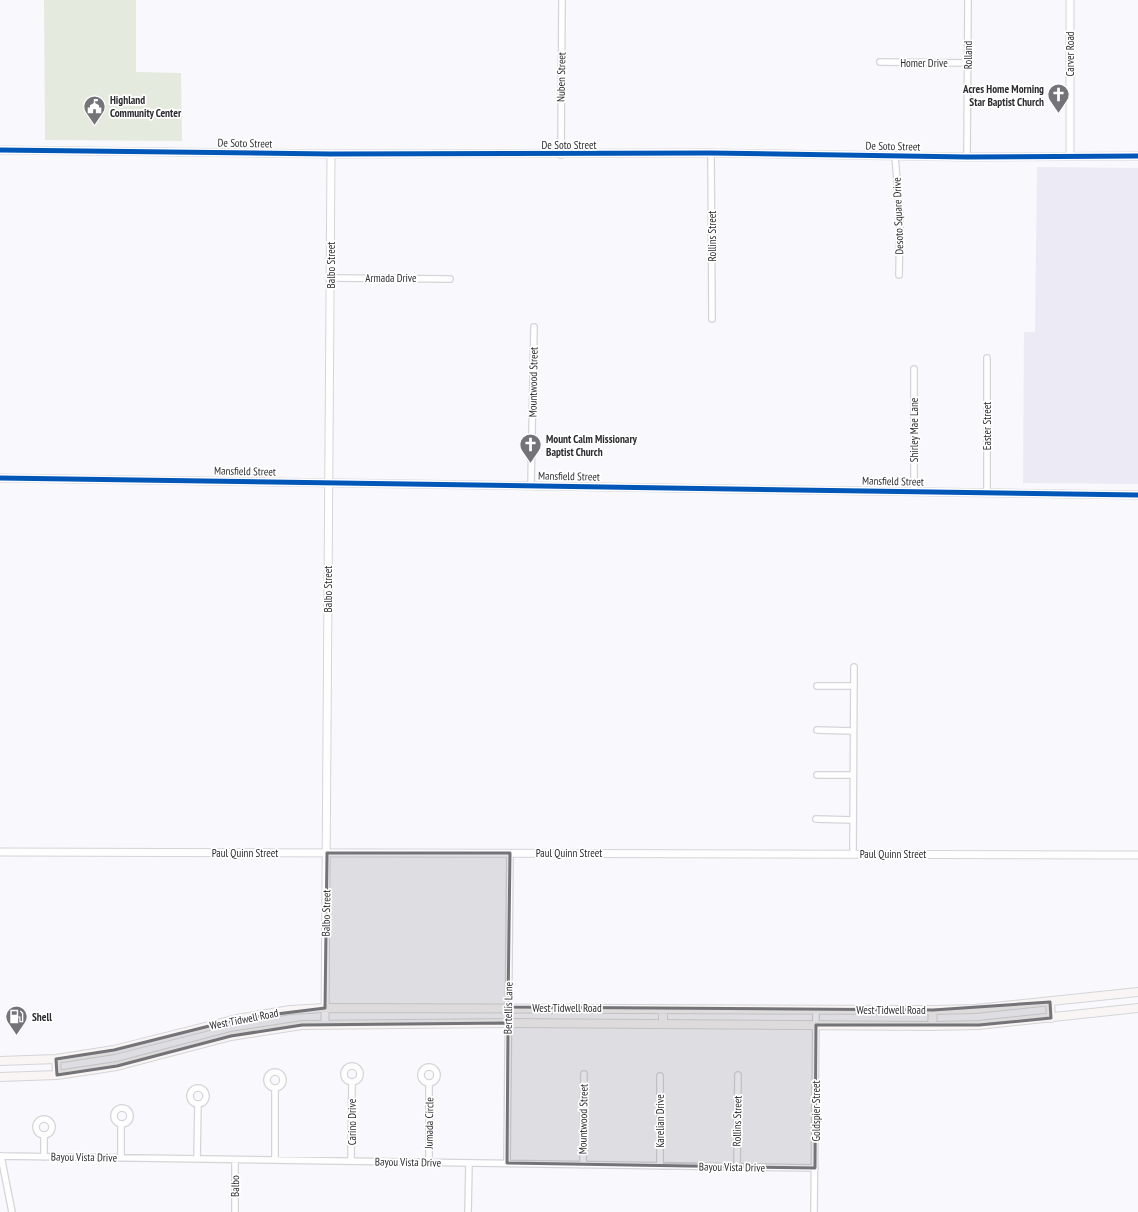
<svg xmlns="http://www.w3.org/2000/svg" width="1138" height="1212" font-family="'PT Sans Narrow',sans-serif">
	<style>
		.built { fill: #eceaf4 }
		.green { fill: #e5eade }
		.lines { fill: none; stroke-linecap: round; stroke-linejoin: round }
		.minor-casing { stroke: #d5d5d9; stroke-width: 8 }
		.tertiary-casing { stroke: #d5d5d9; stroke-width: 9 }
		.secondary-casing { stroke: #d5d5d9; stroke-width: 10 }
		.minor { stroke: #fefeff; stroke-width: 5.5 }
		.tertiary { stroke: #fefeff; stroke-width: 7 }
		.secondary { stroke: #f8f5f4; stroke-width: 8 }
		.cycleway-casing { stroke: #fff; stroke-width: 8 }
		.cycleway { stroke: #0057b8; stroke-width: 5 }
		.marked { fill: #747378; fill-opacity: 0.2; stroke: #747378; stroke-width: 3; stroke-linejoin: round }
		.labels { text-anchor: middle; stroke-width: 3.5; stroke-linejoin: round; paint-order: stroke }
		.street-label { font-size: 11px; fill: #2c2c30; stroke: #fff }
		.poi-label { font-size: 11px; font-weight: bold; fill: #2c2c30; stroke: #fff; text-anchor: start }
	</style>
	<rect width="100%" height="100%" fill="#f9f8fd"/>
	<path class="built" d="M 1037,167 L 1138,168 L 1138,484 L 1023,483 L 1024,332 L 1035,332 Z"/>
	<path class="green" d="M 44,0 L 136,0 L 136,72 L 181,73 L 182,141 L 45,140 Z"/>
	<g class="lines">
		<defs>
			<path id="minor" d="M 880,62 L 968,63
				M 711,153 L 712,319
				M 561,155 L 562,0
				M 895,156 L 900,217 L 899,275
				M 967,157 L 968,0
				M 331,278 L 450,279
				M 987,358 L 987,493
				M 914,369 L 914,491
				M 531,485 L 534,327
				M 817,686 L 854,686
				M 817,730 L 853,731
				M 817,775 L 853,775
				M 816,819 L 853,820
				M 853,854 L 854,667
				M344 1074a8 8 0 1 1 16 0a8 8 0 1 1-16 0Z
				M421 1075a8 8 0 1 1 16 0a8 8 0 1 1-16 0Z
				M267 1080a8 8 0 1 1 16 0a8 8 0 1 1-16 0Z
				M190 1096a8 8 0 1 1 16 0a8 8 0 1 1-16 0Z
				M114 1116a8 8 0 1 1 16 0a8 8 0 1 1-16 0Z
				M36 1127a8 8 0 1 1 16 0a8 8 0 1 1-16 0Z
				M 44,1135 L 44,1157
				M 0,1156 L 815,1168
				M 1,1156 L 12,1212
				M 121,1158 L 121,1124
				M 197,1159 L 198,1104
				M 275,1160 L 275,1088
				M 351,1161 L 352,1082
				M 429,1162 L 429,1083
				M 507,1163 L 510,853
				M 583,1165 L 584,1074
				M 660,1166 L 660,1076
				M 737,1167 L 738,1075
				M 235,1212 L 235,1160
				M 468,1212 L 469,1163
				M 814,1212 L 816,1010"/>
			<path id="tertiary" d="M 0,150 L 331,154 L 711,153 L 967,157 L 1138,156
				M 1070,155 L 1070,0
				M 0,478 L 1138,495
				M 0,852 L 1138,855
				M 325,1024 L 331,154"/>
			<path id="secondary" d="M 1050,1002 L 1051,1018
				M 663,1009 L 663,1024
				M 932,1026 L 933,1010
				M 56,1059 L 57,1075
				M 0,1061 L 56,1059 L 114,1050 L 237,1019 L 290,1010 L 325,1008 L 933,1010 L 975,1009 L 1138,992
				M 0,1077 L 57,1075 L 117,1066 L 231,1036 L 302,1025 L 508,1023 L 932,1026 L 979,1025 L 1138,1008"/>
		</defs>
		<use href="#minor" class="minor-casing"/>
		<use href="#tertiary" class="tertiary-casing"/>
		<use href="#secondary" class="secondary-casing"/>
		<use href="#minor" class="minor"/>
		<use href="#tertiary" class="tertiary"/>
		<use href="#secondary" class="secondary"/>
		<defs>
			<path id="cycleway" d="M 0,150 L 331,154 L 711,153 L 967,157 L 1138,156
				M 0,478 L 1138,495"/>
		</defs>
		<use href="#cycleway" class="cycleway-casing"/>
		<use href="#cycleway" class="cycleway"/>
	</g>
	<path class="marked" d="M 327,853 L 510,853 L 508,1007 L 933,1010 L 1050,1002 L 1051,1018 L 979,1025 L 816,1025 L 815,1168 L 507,1163 L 508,1023 L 302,1025 L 231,1036 L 117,1066 L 57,1075 L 56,1059 L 114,1050 L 237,1019 L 325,1008 Z"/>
	<defs>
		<symbol id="church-pin" viewBox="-11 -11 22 30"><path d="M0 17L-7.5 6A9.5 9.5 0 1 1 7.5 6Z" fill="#747378" stroke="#fff"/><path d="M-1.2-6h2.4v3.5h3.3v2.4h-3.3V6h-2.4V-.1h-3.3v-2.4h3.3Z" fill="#fff"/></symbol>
		<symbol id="civic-pin" viewBox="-11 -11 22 30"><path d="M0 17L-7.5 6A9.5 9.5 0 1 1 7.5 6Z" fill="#747378" stroke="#fff"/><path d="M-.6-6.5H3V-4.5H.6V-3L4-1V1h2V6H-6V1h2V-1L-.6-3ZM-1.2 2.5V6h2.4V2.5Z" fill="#fff"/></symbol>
		<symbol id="fuel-pin" viewBox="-11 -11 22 30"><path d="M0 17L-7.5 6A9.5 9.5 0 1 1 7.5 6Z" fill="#747378" stroke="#fff"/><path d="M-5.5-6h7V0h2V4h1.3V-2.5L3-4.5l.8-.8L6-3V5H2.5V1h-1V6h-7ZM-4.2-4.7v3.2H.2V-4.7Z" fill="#fff"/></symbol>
	</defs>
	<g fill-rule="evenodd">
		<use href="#church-pin" x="1046" y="82" width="25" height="34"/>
		<use href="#civic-pin" x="82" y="94" width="25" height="34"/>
		<use href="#church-pin" x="518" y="432" width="25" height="34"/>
		<use href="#fuel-pin" x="4" y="1004" width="25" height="34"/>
	</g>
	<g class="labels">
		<g class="street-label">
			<text transform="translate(1070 54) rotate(-90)" y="4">Carver Road</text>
			<text transform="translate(968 55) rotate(-90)" y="4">Rolland</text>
			<text x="924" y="67">Homer Drive</text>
			<text transform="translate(561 77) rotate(-89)" y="4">Nuben Street</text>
			<text transform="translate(245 143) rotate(1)" y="4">De Soto Street</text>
			<text x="569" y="149">De Soto Street</text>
			<text transform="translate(893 146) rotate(1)" y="4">De Soto Street</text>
			<text transform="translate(898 216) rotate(-92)" y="4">Desoto Square Drive</text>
			<text transform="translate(712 236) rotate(-90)" y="4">Rollins Street</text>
			<text transform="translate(331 265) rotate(-90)" y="4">Balbo Street</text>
			<text x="391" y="282">Armada Drive</text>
			<text transform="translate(533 382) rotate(-89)" y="4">Mountwood Street</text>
			<text transform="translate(987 426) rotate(-90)" y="4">Easter Street</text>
			<text transform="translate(914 430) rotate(-90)" y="4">Shirley Mae Lane</text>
			<text transform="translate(245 471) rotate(1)" y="4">Mansfield Street</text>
			<text transform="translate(569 476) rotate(1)" y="4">Mansfield Street</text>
			<text transform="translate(893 481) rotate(1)" y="4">Mansfield Street</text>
			<text transform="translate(328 589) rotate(-90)" y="4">Balbo Street</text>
			<text x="245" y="857">Paul Quinn Street</text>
			<text x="569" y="857">Paul Quinn Street</text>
			<text x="893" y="858">Paul Quinn Street</text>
			<text transform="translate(326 913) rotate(-89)" y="4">Balbo Street</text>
			<text transform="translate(508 1008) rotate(-89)" y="4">Bertellis Lane</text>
			<text x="567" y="1012">West Tidwell Road</text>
			<text x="891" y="1014">West Tidwell Road</text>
			<text transform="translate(244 1019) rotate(-11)" y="4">West Tidwell Road</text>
			<text transform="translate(816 1111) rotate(-90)" y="4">Goldspier Street</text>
			<text transform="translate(583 1119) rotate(-89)" y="4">Mountwood Street</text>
			<text transform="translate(660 1121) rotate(-90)" y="4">Karelian Drive</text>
			<text transform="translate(737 1121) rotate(-89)" y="4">Rollins Street</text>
			<text transform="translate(352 1122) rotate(-90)" y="4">Carino Drive</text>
			<text transform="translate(429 1123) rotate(-89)" y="4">Jumada Circle</text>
			<text transform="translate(84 1157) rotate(1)" y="4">Bayou Vista Drive</text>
			<text transform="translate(408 1162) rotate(1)" y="4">Bayou Vista Drive</text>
			<text transform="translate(732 1167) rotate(1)" y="4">Bayou Vista Drive</text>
			<text transform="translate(235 1186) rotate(-89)" y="4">Balbo</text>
		</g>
		<g class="poi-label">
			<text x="1044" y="93" text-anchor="end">Acres Home Morning<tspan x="1044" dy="13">Star Baptist Church</tspan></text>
			<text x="110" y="104">Highland<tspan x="110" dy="13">Community Center</tspan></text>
			<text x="546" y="443">Mount Calm Missionary<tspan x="546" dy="13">Baptist Church</tspan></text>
			<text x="32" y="1021">Shell</text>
		</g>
	</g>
</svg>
